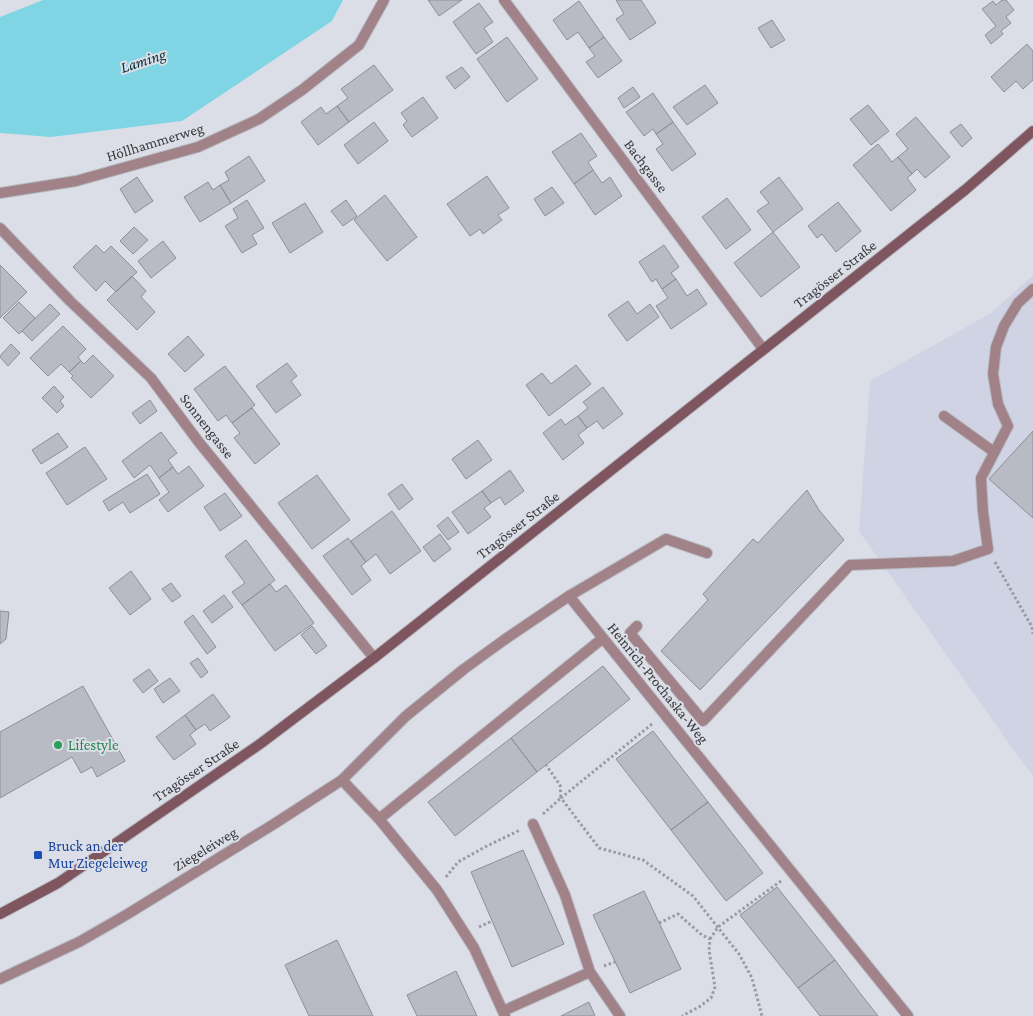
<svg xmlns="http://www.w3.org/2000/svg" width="1033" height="1016" font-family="'Crimson Pro',serif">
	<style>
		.built { fill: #cfd3e3 }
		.water { fill: #80d5e4 }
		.building { fill: #b9bbc4; stroke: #8d8f97 }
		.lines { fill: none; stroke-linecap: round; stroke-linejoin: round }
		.lane-casing { stroke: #b8bac1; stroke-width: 12 }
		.street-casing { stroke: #b8bac1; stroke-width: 12 }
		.secondary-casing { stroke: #b8bac1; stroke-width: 12 }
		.path { stroke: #9a9ba2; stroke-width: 3; stroke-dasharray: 2.5 2.5; stroke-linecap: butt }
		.lane { stroke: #a08288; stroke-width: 10 }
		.street { stroke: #a08288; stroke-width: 10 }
		.secondary { stroke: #7f5560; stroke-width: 10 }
		.leisure-dot { fill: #2e9e5b; stroke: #dcdee7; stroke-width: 2 }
		.transit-dot { fill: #1a4fb4; stroke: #dcdee7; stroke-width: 2 }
		.labels { text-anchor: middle; stroke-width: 4; stroke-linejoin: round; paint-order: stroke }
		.street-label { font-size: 15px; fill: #38393c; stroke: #dcdee7 }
		.leisure-label { font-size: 15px; fill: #27864d; stroke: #dcdee7; text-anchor: start }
		.transit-label { font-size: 15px; fill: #164399; stroke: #dcdee7; text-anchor: start }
		.water-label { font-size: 16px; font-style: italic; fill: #09333a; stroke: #dcdee7 }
	</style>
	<rect width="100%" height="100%" fill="#dcdee7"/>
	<path class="built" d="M 1033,275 L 1033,775 L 1022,762 L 859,531 L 870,381 L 991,313 Z"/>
	<path class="water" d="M 43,0 L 343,0 L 332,21 L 182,121 L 51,137 L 0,133 L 0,17 Z"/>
	<path class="building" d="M 428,0 L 462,0 L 439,16 Z
		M 616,0 L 641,0 L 656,23 L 630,40 L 616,19 L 624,14 Z
		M 1002,0 L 1006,0 L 1014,10 L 1006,17 L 1011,23 L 1001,31 L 1003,34 L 991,44 L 985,35 L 996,26 L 982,9 L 993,1 L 996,5 Z
		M 579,1 L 604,37 L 589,48 L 578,32 L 567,40 L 553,20 Z
		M 479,3 L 493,22 L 484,28 L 493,42 L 476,54 L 453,22 Z
		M 772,20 L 785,40 L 771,48 L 758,28 Z
		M 507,37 L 538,79 L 507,102 L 477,59 Z
		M 604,37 L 622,61 L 598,78 L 586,62 L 595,56 L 589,48 Z
		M 1027,44 L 1033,51 L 1033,80 L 1023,89 L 1016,81 L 1004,92 L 991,77 Z
		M 374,65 L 393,90 L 349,122 L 337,106 L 348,98 L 341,89 Z
		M 462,67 L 470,77 L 455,89 L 446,77 Z
		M 705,85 L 718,103 L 687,125 L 673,107 Z
		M 633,87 L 640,97 L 624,108 L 618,98 Z
		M 653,93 L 673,122 L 656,134 L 653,129 L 644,136 L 626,112 Z
		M 423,97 L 438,118 L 412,137 L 403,125 L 407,121 L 401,113 Z
		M 868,105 L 889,131 L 871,145 L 850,119 Z
		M 337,106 L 349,122 L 318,145 L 301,122 L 321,107 L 326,114 Z
		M 916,117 L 950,157 L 925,178 L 917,169 L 912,174 L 898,157 L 908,149 L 896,134 Z
		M 374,122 L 388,141 L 358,164 L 344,145 Z
		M 673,122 L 696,154 L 672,171 L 656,149 L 663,144 L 656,134 Z
		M 961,124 L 972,138 L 962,147 L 950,132 Z
		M 581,133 L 597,156 L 588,162 L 593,170 L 574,184 L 552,152 Z
		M 878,144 L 892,162 L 898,157 L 912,174 L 907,178 L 916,190 L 891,211 L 853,165 Z
		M 249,156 L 265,181 L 231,203 L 220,185 L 229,180 L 225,172 Z
		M 593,170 L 602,183 L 610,177 L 622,196 L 595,215 L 574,184 Z
		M 487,176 L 509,208 L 498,215 L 502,220 L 483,234 L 480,229 L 470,236 L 447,204 Z
		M 137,177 L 153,201 L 135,213 L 120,189 Z
		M 779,177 L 803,209 L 773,232 L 757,211 L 769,203 L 760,192 Z
		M 208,182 L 213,190 L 220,185 L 231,203 L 200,222 L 184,197 Z
		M 552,187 L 564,203 L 545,216 L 534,199 Z
		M 385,195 L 417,237 L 387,261 L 354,220 Z
		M 727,198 L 751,230 L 726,249 L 702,217 Z
		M 247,200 L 264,228 L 252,235 L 257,244 L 242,253 L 225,226 L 238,218 L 233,209 Z
		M 346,200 L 357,216 L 343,226 L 331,211 Z
		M 838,202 L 861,231 L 836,252 L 822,234 L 817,238 L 808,226 Z
		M 305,203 L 323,232 L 290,253 L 272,223 Z
		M 134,227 L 148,240 L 133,254 L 120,241 Z
		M 773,232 L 800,267 L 761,297 L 734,263 Z
		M 163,241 L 176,258 L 151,278 L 138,261 Z
		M 96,245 L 104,253 L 111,246 L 137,272 L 116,292 L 105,281 L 96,291 L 73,267 Z
		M 664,245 L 679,267 L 671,273 L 676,279 L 662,289 L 656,279 L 652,282 L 639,262 Z
		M 0,265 L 27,292 L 0,318 Z
		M 132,276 L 146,291 L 141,297 L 155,312 L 137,330 L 107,300 Z
		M 676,279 L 687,296 L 697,289 L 707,304 L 671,329 L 656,306 L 668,298 L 662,289 Z
		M 628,301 L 637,314 L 650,304 L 659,317 L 627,341 L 608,315 Z
		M 19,302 L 35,318 L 19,334 L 3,318 Z
		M 50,304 L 60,314 L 32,341 L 22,331 Z
		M 63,326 L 86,349 L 78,357 L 81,361 L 69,372 L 61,364 L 48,376 L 30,358 Z
		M 188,336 L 204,355 L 185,372 L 168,354 Z
		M 11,344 L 20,353 L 8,366 L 0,357 L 0,356 Z
		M 93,355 L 114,376 L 91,398 L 71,378 L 73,376 L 69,372 L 81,361 L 84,364 Z
		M 287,363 L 297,376 L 291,381 L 301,395 L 276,413 L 256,386 Z
		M 576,365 L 591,384 L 549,416 L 526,385 L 542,373 L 551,384 Z
		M 225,366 L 255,405 L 232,423 L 226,415 L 218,421 L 194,389 Z
		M 54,386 L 64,397 L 60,401 L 64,406 L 57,413 L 42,398 Z
		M 603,387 L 623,414 L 603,429 L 597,421 L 587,428 L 578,416 L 588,408 L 583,402 Z
		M 150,400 L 157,411 L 140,424 L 132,413 Z
		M 252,408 L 280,444 L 255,464 L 234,438 L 240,433 L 232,423 Z
		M 578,416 L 587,428 L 578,435 L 584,443 L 563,460 L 543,433 L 561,419 L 565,425 Z
		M 1033,431 L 1033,518 L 989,479 Z
		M 161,432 L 177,453 L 168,460 L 173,467 L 159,478 L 150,465 L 134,478 L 122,461 Z
		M 58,433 L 68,447 L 41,464 L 32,450 Z
		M 478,440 L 492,460 L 466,479 L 452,459 Z
		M 85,447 L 107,479 L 67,505 L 46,473 Z
		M 189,466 L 204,486 L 168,512 L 159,500 L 169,492 L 159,478 L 173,467 L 178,474 Z
		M 510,470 L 524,491 L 505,505 L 500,497 L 491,503 L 482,491 Z
		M 147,474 L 160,494 L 130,513 L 123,502 L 109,511 L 103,501 Z
		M 317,475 L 350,520 L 312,549 L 278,503 Z
		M 402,484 L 413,499 L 399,510 L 388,494 Z
		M 807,490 L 819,510 L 844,540 L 700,690 L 661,651 L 708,600 L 703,594 L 753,539 L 758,543 Z
		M 482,491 L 491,503 L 484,508 L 491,517 L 468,534 L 452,512 Z
		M 225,493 L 242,516 L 220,531 L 204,507 Z
		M 392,511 L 421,551 L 390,574 L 376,554 L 366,562 L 351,541 Z
		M 448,517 L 459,532 L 448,540 L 437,526 Z
		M 440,534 L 451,549 L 434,562 L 423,547 Z
		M 348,538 L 366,562 L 361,566 L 371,580 L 352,595 L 323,556 Z
		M 246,540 L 275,580 L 242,605 L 232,592 L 245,583 L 225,556 Z
		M 131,571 L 151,599 L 130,615 L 109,588 Z
		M 171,583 L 181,596 L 172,602 L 162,589 Z
		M 270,584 L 276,592 L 286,585 L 314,623 L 275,651 L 242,605 Z
		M 224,595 L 233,607 L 212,623 L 203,611 Z
		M 0,611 L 9,612 L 6,639 L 0,644 Z
		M 193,615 L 216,647 L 207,654 L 184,622 Z
		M 312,626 L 327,646 L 316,654 L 301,635 Z
		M 198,658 L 208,672 L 201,678 L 190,663 Z
		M 603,666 L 630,699 L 537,772 L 511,738 Z
		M 149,669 L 158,681 L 143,693 L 133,680 Z
		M 170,678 L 180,691 L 163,703 L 154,689 Z
		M 83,686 L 125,761 L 97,777 L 92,767 L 81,773 L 72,757 L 0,798 L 0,732 Z
		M 213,694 L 230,717 L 210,731 L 205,724 L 196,730 L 185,715 Z
		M 185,715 L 196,730 L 190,735 L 196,744 L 174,760 L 156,737 Z
		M 653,731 L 708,802 L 671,830 L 616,759 Z
		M 511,738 L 537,772 L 455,836 L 428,802 Z
		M 708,802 L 763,873 L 726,901 L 671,830 Z
		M 523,850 L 564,944 L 512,967 L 471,872 Z
		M 777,887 L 835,960 L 798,988 L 740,915 Z
		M 644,891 L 681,969 L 630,993 L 593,915 Z
		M 337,940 L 373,1016 L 309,1016 L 285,965 Z
		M 835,960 L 860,993 L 878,1016 L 820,1016 L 798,988 Z
		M 456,971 L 477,1016 L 417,1016 L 407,995 Z
		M 589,1002 L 595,1016 L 561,1016 Z"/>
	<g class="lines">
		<defs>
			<path id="lane" d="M 944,416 L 994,452
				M 569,596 L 666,539 L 707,553
				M 637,626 L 630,633 L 703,721 L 850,565 L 953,561 L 988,549 L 983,512 L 981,478 L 1008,426 L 998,404 L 993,374 L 996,347 L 1004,326 L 1018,303 L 1033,289"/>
			<path id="street" d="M 504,0 L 763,349
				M 0,193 L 76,181 L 198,147 L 259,119 L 302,90 L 359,45 L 384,0
				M 0,228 L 70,301 L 151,378 L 198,441 L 374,658
				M 342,780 L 379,819 L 437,890 L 474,948 L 505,1016
				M 379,819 L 603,638
				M 533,824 L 565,895 L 590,972 L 620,1016
				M 0,979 L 79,942 L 126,915 L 274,824 L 342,780 L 406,716 L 464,669 L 504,640 L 569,596 L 908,1016
				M 503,1011 L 590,972"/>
			<path id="secondary" d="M 0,914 L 58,883 L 260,744 L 374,658 L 965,190 L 1033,131"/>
		</defs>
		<use href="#lane" class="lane-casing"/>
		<use href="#street" class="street-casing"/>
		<use href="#secondary" class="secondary-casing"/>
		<path class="path" d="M 995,562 L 1032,627 L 1033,634
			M 652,724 L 561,798 L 599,848 L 643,860 L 693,896 L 739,954 L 752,978 L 762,1016
			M 543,814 L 561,798 L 560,785 L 546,765
			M 446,877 L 458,862 L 485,847 L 520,830
			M 659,923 L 678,914 L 702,935 L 710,939 L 709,950 L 715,987 L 711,998 L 699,1007 L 682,1016
			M 479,927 L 492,921
			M 710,939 L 718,927 L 781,881
			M 604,966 L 615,962"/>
		<use href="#lane" class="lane"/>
		<use href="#street" class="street"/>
		<use href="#secondary" class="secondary"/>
	</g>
	<circle class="leisure-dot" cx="58" cy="745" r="5"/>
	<rect class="transit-dot" x="33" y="850" width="10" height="10" rx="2.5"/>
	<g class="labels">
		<g class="street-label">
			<text transform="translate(155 142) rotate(-17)" y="5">Höllhammerweg</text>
			<text transform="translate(646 166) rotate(53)" y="5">Bachgasse</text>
			<text transform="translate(835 274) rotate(-38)" y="5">Tragösser Straße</text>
			<text transform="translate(207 426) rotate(52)" y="5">Sonnengasse</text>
			<text transform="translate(518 525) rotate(-38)" y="5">Tragösser Straße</text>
			<text transform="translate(658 683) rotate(51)" y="5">Heinrich-Prochaska-Weg</text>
			<text transform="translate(196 770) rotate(-34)" y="5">Tragösser Straße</text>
			<text transform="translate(205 849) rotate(-31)" y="5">Ziegeleiweg</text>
		</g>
		<g class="leisure-label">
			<text x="68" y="750">Lifestyle</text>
		</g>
		<g class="transit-label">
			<text x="48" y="851">Bruck an der<tspan x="48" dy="17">Mur Ziegeleiweg</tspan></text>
		</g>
		<g class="water-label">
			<text transform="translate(143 60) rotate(-18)" y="6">Laming</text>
		</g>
	</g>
</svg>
